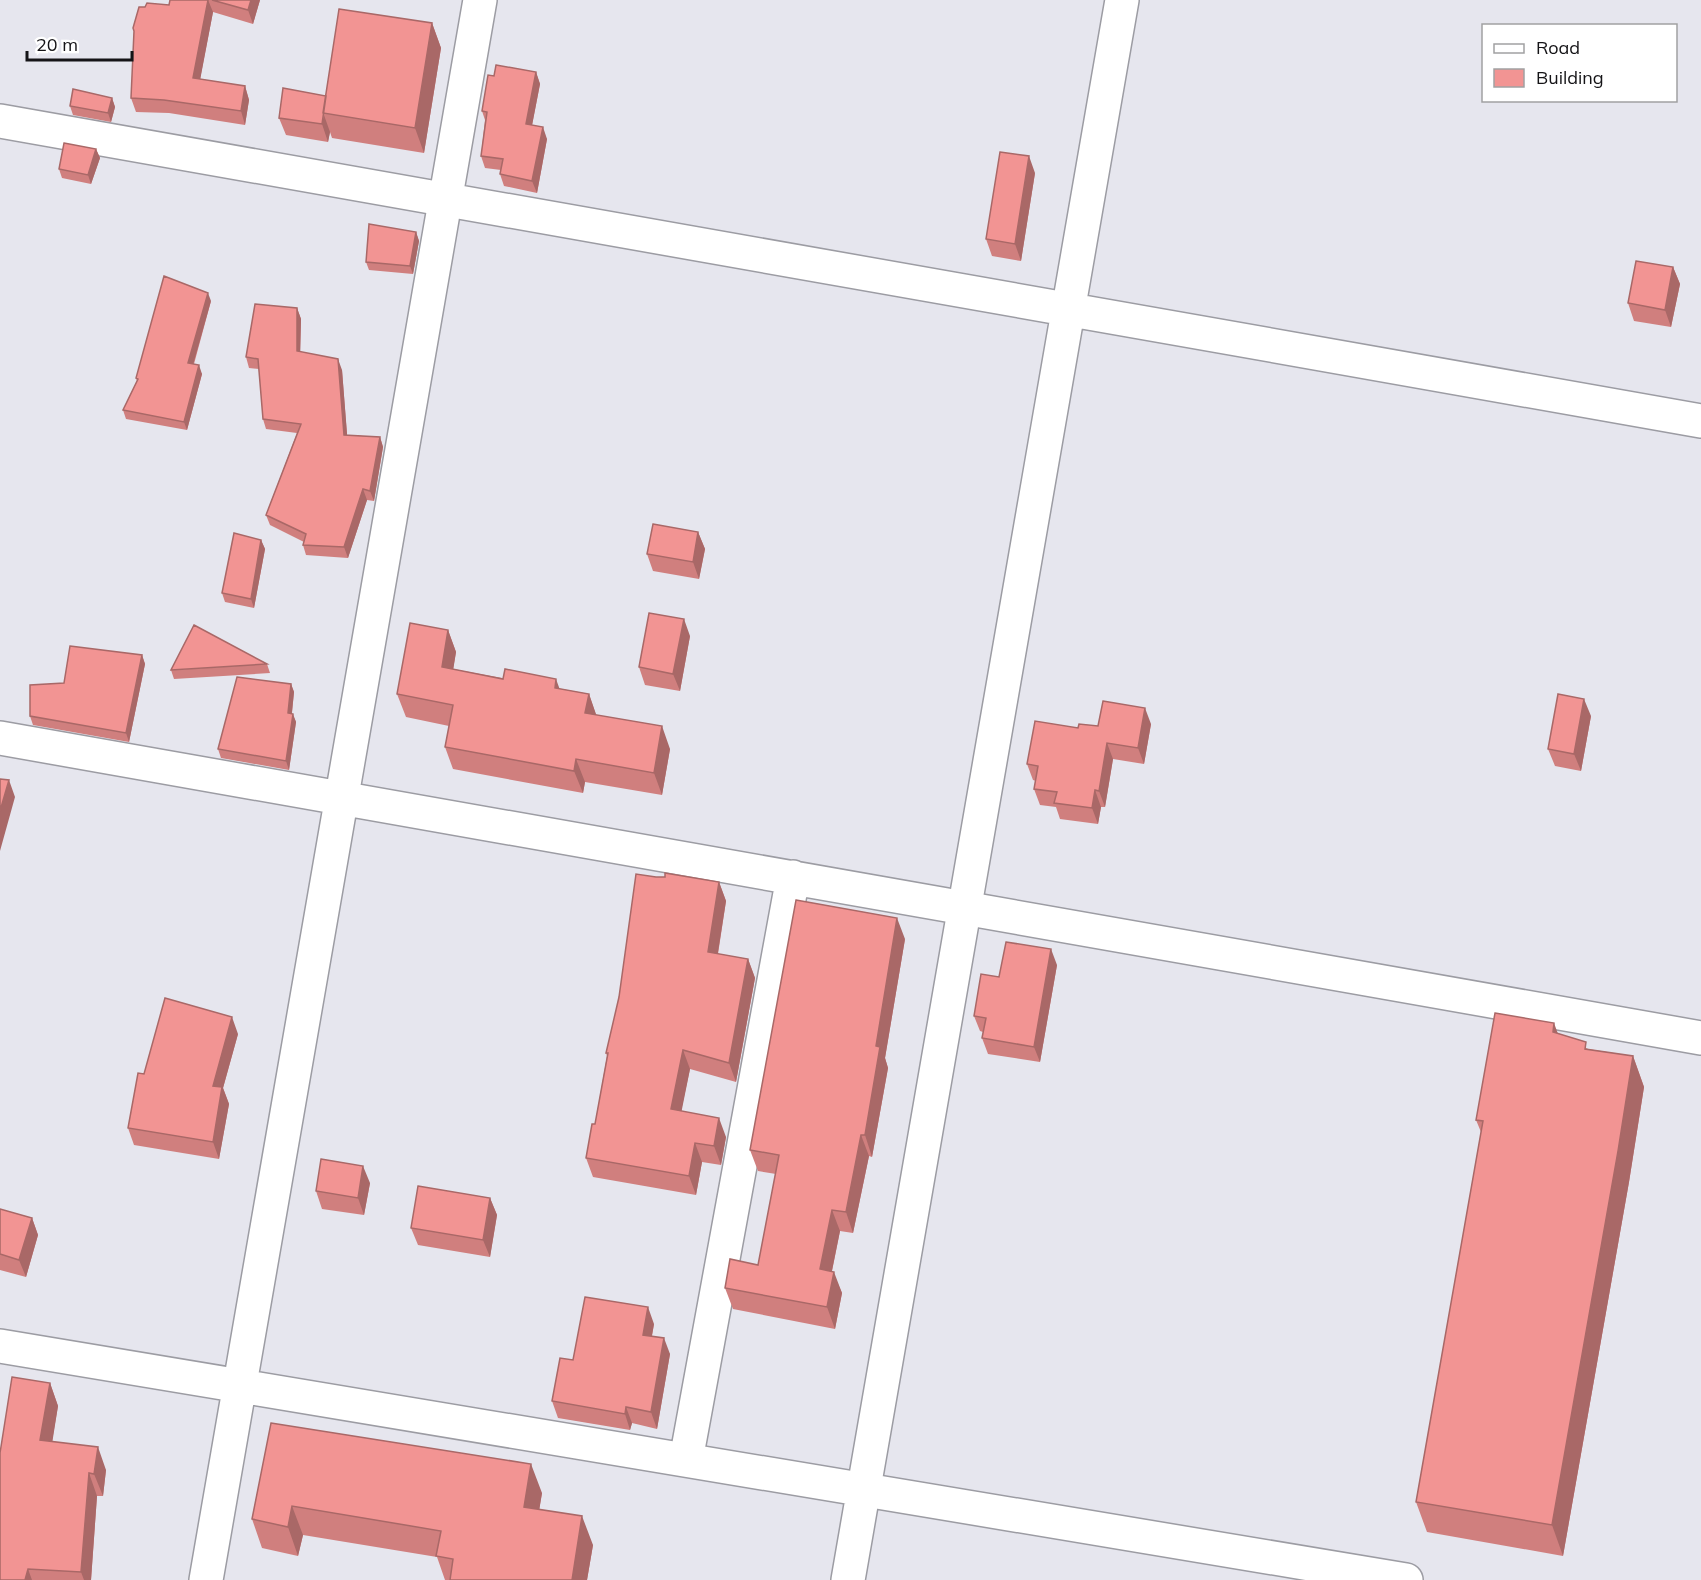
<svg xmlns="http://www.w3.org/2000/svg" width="1701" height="1580" font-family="Mulish,sans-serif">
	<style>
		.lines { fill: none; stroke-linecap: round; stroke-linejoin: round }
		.minor-casing { stroke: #9c9ca3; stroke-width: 36 }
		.minor { stroke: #fff; stroke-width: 33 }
		.wall { fill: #d07f7e }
		.shaded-wall { fill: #a96867 }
		.building { fill: #f29493; stroke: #a96867; stroke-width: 1.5 }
	</style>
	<rect width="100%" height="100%" fill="#e6e6ee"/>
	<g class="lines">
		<defs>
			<path id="minor" d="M 0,121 L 1701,421
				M 0,738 L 1701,1038
				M 0,1346 L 1406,1580
				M 686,1460 L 793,877
				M 206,1580 L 480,0
				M 848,1580 L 1122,0"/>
		</defs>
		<use href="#minor" class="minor-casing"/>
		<use href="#minor" class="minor"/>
	</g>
	<path class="wall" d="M 170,0 L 260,0 L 253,24 L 213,12 L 200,79 L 245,86 L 249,100 L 245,125 L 169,113 L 136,112 L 131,98 L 145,7 L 169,5 Z
		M 432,23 L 441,48 L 424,153 L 332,138 L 330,132 L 328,142 L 286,135 L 279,118 L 326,96 Z
		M 536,72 L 540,84 L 532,125 L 547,139 L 537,193 L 504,186 L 500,174 L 501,170 L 485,168 L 481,156 L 485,120 L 482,111 L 494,76 Z
		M 112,98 L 115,107 L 111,122 L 73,115 L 70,106 Z
		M 96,149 L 100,158 L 91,184 L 62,178 L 59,169 Z
		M 1035,173 L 1021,261 L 992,256 L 986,239 Z
		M 416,232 L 419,241 L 413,274 L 369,270 L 366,262 Z
		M 1673,267 L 1680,284 L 1671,327 L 1634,321 L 1628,303 Z
		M 211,301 L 194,364 L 202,374 L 187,430 L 126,419 L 123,410 L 137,381 L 136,378 Z
		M 297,308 L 301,319 L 300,352 L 342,370 L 347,435 L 380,437 L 383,447 L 374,501 L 367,500 L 348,558 L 306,555 L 303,545 L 304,542 L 270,525 L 266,515 L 297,433 L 266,429 L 263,419 L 259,369 L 249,368 L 246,357 Z
		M 698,532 L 705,549 L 699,579 L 653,571 L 647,554 Z
		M 261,540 L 265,549 L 254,608 L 225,602 L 222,593 Z
		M 448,630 L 456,652 L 453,669 L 589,694 L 596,715 L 670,749 L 662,795 L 585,782 L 583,793 L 453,769 L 445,747 L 449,726 L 406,717 L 397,694 Z
		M 690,636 L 680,691 L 645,685 L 639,667 Z
		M 142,655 L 145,664 L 129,742 L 33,725 L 30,716 Z
		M 267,664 L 270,673 L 174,679 L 171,670 Z
		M 291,684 L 294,692 L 292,713 L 296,722 L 289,770 L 221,758 L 218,749 Z
		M 1591,716 L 1581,771 L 1555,766 L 1548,749 Z
		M 1151,724 L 1144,764 L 1113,759 L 1105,807 L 1101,807 L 1098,824 L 1060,819 L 1056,807 L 1040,805 L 1034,789 L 1036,781 L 1033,780 L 1027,764 L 1078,728 Z
		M 656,877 L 719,882 L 726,901 L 718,954 L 748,959 L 755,978 L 736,1082 L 690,1069 L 681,1111 L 726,1137 L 721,1165 L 702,1162 L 696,1195 L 593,1177 L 586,1158 L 595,1124 L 607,1056 L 606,1053 Z
		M 905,939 L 885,1058 L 888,1068 L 872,1157 L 869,1156 L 853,1233 L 840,1231 L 832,1271 L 842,1293 L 835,1329 L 733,1309 L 725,1288 L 758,1265 L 776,1174 L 758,1171 L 750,1150 Z
		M 1057,965 L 1040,1062 L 988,1054 L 982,1038 L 983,1032 L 980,1031 L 974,1016 L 999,977 Z
		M 1558,1033 L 1588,1049 L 1633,1056 L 1644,1087 L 1629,1182 L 1563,1556 L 1427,1532 L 1416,1502 L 1481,1132 L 1476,1120 Z
		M 238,1034 L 223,1088 L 229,1104 L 219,1159 L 134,1145 L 128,1128 L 144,1074 Z
		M 370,1183 L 364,1215 L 322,1209 L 316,1191 Z
		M 490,1198 L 497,1215 L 490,1257 L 418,1245 L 411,1228 Z
		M 0,1209 L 32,1218 L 38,1235 L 26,1277 L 0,1270 Z
		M 654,1324 L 652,1336 L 670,1354 L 657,1429 L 632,1423 L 630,1430 L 558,1418 L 552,1401 L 573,1360 Z
		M 50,1383 L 58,1406 L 52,1441 L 106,1470 L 103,1496 L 97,1496 L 91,1580 L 0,1580 Z
		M 271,1423 L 542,1493 L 539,1510 L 593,1545 L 587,1580 L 445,1580 L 437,1557 L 303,1535 L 298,1556 L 262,1548 L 252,1519 Z"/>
	<path class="shaded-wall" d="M 208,0 L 213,12 L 198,91 L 193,78 Z
		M 251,0 L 260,0 L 253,24 L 248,10 Z
		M 432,23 L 441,48 L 424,153 L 415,128 Z
		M 536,72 L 540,84 L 530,136 L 526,124 Z
		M 245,86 L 249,100 L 245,125 L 241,111 Z
		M 112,98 L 115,107 L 111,122 L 108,113 Z
		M 324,115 L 330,132 L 328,142 L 322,124 Z
		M 543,127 L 547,139 L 537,193 L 532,181 Z
		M 96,149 L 100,158 L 91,184 L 88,175 Z
		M 1029,156 L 1035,173 L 1021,261 L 1015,244 Z
		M 416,232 L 419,241 L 413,274 L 410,266 Z
		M 1673,267 L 1680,284 L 1671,327 L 1665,310 Z
		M 208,293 L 211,301 L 191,372 L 188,363 Z
		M 297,308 L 301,319 L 300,362 L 297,351 Z
		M 338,359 L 342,370 L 348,446 L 344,435 Z
		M 199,365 L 202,374 L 187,430 L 184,422 Z
		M 380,437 L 383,447 L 374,501 L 370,491 Z
		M 363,489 L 367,500 L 348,558 L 344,547 Z
		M 698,532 L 705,549 L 699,579 L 693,562 Z
		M 261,540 L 265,549 L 254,608 L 251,599 Z
		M 684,619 L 690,636 L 680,691 L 673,674 Z
		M 448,630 L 456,652 L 450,690 L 442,667 Z
		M 142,655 L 145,664 L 129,742 L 126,733 Z
		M 556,679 L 564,701 L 555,688 Z
		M 291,684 L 294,692 L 291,721 L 288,713 Z
		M 589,694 L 597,717 L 585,713 Z
		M 1584,699 L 1591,716 L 1581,771 L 1574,754 Z
		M 1145,708 L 1151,724 L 1144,764 L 1138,748 Z
		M 293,714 L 296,722 L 289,770 L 286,761 Z
		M 662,726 L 670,749 L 662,795 L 654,773 Z
		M 1107,743 L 1113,759 L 1105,807 L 1099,791 Z
		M 576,759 L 585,782 L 583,793 L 574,771 Z
		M 9,780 L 15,797 L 0,851 L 0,811 Z
		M 1095,790 L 1101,807 L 1098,824 L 1092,808 Z
		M 719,882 L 726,901 L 715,971 L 708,952 Z
		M 897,918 L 905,939 L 885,1058 L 888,1068 L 872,1157 L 865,1135 L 876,1046 Z
		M 1051,949 L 1057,965 L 1040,1062 L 1034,1047 Z
		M 748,959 L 755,978 L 736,1082 L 729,1063 Z
		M 232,1017 L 238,1034 L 223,1088 L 229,1104 L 219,1159 L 213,1142 L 213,1086 Z
		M 1554,1023 L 1565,1053 L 1553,1032 Z
		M 683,1050 L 690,1069 L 678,1129 L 671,1109 Z
		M 1633,1056 L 1644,1087 L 1629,1182 L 1563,1556 L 1552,1525 Z
		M 719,1118 L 726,1137 L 721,1165 L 714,1146 Z
		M 861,1135 L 869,1156 L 853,1233 L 846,1212 Z
		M 695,1143 L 702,1162 L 696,1195 L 689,1176 Z
		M 363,1166 L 370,1183 L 364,1215 L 358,1198 Z
		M 490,1198 L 497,1215 L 490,1257 L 483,1240 Z
		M 832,1210 L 840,1231 L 828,1290 L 820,1269 Z
		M 32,1218 L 38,1235 L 26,1277 L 19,1260 Z
		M 834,1272 L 842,1293 L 835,1329 L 827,1307 Z
		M 648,1307 L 654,1324 L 649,1351 L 643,1335 Z
		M 664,1338 L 670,1354 L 657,1429 L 651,1412 Z
		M 50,1383 L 58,1406 L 49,1463 L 40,1440 Z
		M 626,1407 L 632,1423 L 630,1430 L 625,1414 Z
		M 98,1447 L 106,1470 L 103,1496 L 94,1474 Z
		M 531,1464 L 542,1493 L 535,1536 L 524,1507 Z
		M 89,1473 L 97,1496 L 91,1580 L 84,1580 L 81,1572 Z
		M 292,1506 L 303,1535 L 298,1556 L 288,1527 Z
		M 582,1516 L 593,1545 L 587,1580 L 572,1580 Z
		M 28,1569 L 32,1580 L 25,1580 Z"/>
	<path class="building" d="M 170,0 L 208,0 L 193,78 L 245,86 L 241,111 L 164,100 L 131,98 L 134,31 L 133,28 L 139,7 L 145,7 L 147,3 L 169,5 Z
		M 212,0 L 251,0 L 248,10 Z
		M 339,9 L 432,23 L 415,128 L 323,113 Z
		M 496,65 L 536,72 L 526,124 L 543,127 L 532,181 L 500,174 L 503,159 L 481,156 L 487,112 L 482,111 L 488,75 L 494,76 Z
		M 283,88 L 326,96 L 322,124 L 279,118 Z
		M 73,89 L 112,98 L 108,113 L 70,106 Z
		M 64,143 L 96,149 L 88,175 L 59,169 Z
		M 1000,152 L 1029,156 L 1015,244 L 986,239 Z
		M 369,224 L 416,232 L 410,266 L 366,262 Z
		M 1636,261 L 1673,267 L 1665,310 L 1628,303 Z
		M 164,276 L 208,293 L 188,363 L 199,365 L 184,422 L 123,410 L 138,379 L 136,378 Z
		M 255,304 L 297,308 L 297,351 L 338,359 L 344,435 L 380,437 L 370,491 L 363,489 L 344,547 L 303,545 L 306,534 L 266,515 L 301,424 L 263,419 L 258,359 L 246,357 Z
		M 653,524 L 698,532 L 693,562 L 647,554 Z
		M 234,533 L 261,540 L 251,599 L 222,593 Z
		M 649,613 L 684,619 L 673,674 L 639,667 Z
		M 410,623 L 448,630 L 442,667 L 503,679 L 505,669 L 556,679 L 555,688 L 589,694 L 585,713 L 662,726 L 654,773 L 576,759 L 574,771 L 445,747 L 453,705 L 397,694 Z
		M 194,625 L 267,664 L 171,670 Z
		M 70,646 L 142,655 L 126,733 L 30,716 L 30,685 L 64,683 Z
		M 237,677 L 291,684 L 288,713 L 293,714 L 286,761 L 218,749 Z
		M 1558,694 L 1584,699 L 1574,754 L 1548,749 Z
		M 1103,701 L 1145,708 L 1138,748 L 1107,743 L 1099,791 L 1095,790 L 1092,808 L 1054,803 L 1057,792 L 1034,789 L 1038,766 L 1027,764 L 1035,721 L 1078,728 L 1079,724 L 1098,726 Z
		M 0,779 L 9,780 L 0,811 Z
		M 665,873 L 719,882 L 708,952 L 748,959 L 729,1063 L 683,1050 L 671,1109 L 719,1118 L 714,1146 L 695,1143 L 689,1176 L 586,1158 L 592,1124 L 595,1124 L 608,1053 L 606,1053 L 619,997 L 636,874 L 656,877 L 665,877 Z
		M 796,900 L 897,918 L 876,1046 L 880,1047 L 865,1135 L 861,1135 L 846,1212 L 832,1210 L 820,1269 L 834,1272 L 827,1307 L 725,1288 L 730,1259 L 758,1265 L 779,1155 L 750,1150 Z
		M 1006,942 L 1051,949 L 1034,1047 L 982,1038 L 986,1018 L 974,1016 L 981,974 L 999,977 Z
		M 165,998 L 232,1017 L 213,1086 L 222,1087 L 213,1142 L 128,1128 L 138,1073 L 144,1074 Z
		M 1495,1013 L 1554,1023 L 1553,1032 L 1586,1042 L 1585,1049 L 1633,1056 L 1618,1151 L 1552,1525 L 1416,1502 L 1483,1121 L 1476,1120 Z
		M 321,1159 L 363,1166 L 358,1198 L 316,1191 Z
		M 418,1186 L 490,1198 L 483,1240 L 411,1228 Z
		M 0,1209 L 32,1218 L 19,1260 L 0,1254 Z
		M 585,1297 L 648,1307 L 643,1335 L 664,1338 L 651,1412 L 626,1407 L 625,1414 L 552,1401 L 560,1358 L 573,1360 Z
		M 12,1377 L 50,1383 L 40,1440 L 98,1447 L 94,1474 L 89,1473 L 81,1572 L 28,1569 L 25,1580 L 0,1580 L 0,1453 Z
		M 271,1423 L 531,1464 L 524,1507 L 582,1516 L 572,1580 L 450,1580 L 453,1559 L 436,1556 L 441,1531 L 292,1506 L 288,1527 L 252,1519 Z"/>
	<rect x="1482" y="24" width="195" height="78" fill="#ffffff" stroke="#a1a1a2" stroke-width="1.5"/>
	<rect x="1494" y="44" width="30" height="9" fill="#ffffff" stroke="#a1a1a2" stroke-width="1.5"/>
	<text x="1536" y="54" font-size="18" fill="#151417">Road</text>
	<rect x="1494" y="69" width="30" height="18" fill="#f29493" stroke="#a1a1a2" stroke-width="1.5"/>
	<text x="1536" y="84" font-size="18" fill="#151417">Building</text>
	<path d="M27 51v9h105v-9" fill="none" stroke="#151417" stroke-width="3"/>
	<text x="36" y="51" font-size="18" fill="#151417" stroke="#ffffff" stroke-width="4.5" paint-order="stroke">20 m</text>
</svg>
